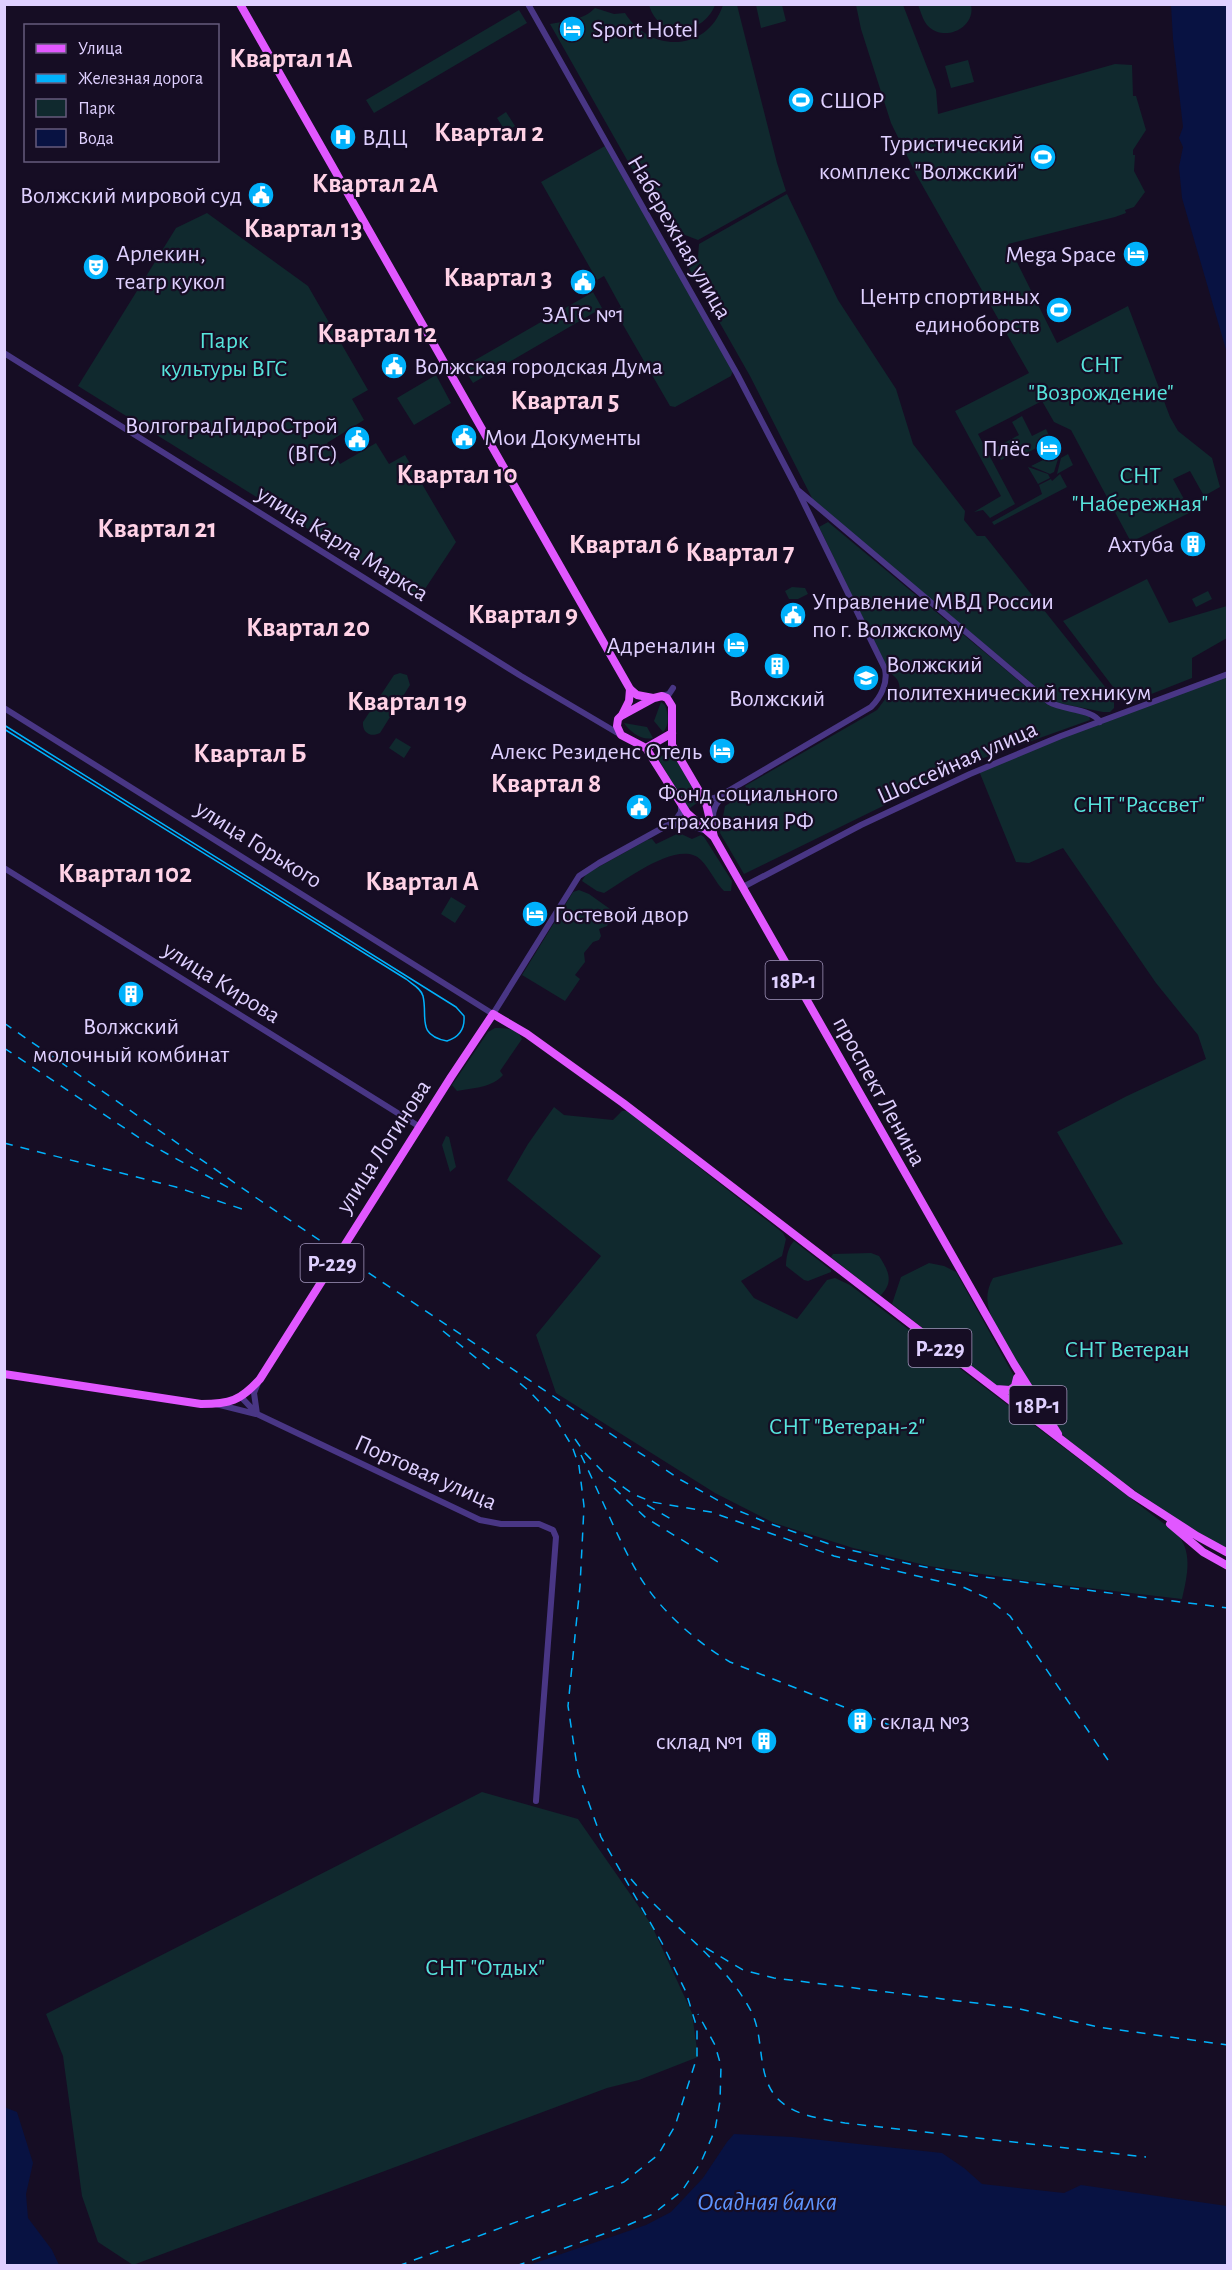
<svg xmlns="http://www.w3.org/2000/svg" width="1232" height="2270" font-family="'Alegreya Sans',sans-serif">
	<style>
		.green { fill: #10292e }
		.water { fill: #081242 }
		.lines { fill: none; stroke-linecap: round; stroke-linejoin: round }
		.tertiary { stroke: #493685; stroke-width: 6 }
		.primary { stroke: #e157ff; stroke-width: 8 }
		.tram { stroke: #00b1fb; stroke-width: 1.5 }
		.rail { stroke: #00b1fb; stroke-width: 1.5; stroke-dasharray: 9 8; stroke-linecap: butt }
		.labels { text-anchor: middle; stroke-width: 4.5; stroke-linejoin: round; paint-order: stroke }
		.shield { fill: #160d24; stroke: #a396bd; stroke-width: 1.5 }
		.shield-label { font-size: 22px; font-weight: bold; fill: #dfd0ff }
		.poi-label { font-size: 24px; fill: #dfd0ff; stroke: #160d24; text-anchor: start }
		.street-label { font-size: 24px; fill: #dfd0ff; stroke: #160d24 }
		.park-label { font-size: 24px; fill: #57e4dc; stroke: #160d24 }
		.water-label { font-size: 26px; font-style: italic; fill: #5e95ff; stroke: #160d24 }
		.quarter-label { font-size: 27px; font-weight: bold; fill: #ffd2e6; stroke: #160d24 }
	</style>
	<rect width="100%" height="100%" fill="#160d24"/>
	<path class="green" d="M 649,5 L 649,4 L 715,5 C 703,36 659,40 649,5 Z
		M 723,5 L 737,5 L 777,163 L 786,191 L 698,240 L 685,235 L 673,241 L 550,24 C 565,21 584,20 595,8 L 614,14 L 625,13 C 650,53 707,53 723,5 Z
		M 756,5 L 782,5 L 786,21 L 761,28 Z
		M 856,5 L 903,5 L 936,90 L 938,114 L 1115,64 L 1132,65 L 1133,96 L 1136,96 L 1146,130 L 1133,150 L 1133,155 L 1135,155 L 1134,171 L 1145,192 L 1134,207 L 1125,210 L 1126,213 L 1115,217 L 1008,244 L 1057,343 L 1128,306 L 1170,417 L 1178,431 L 1212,458 L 1220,487 L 1204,496 L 1190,471 L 1173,479 L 1191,512 L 1131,542 L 1071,430 L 1054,422 L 1042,401 L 978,434 L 1015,504 L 990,518 L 983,510 L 974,512 L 1001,496 L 955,411 L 1029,373 L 917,176 L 891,123 L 861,29 Z
		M 918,5 L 971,5 C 976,27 945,43 928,26 C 923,21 921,12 918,5 Z
		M 519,10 L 527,23 L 374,113 L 366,100 Z
		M 968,60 L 974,82 L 951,88 L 945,66 Z
		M 506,112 L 515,126 L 506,132 L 497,118 Z
		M 605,146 L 733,370 L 731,376 L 675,407 L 670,406 L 615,311 L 621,307 L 604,276 L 597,280 L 541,182 Z
		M 787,194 L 838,300 L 896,389 L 913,444 L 965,511 L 964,520 L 977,536 L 985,536 L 1110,693 L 1114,699 L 1114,708 L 1110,712 L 1103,712 L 1054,702 L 814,502 L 750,376 L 687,265 L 698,257 L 699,244 Z
		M 207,213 L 308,286 L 368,390 L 352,399 L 364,420 L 327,443 L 340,464 L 376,443 L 389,464 L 405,455 L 456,542 L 419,598 L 78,386 L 176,228 Z
		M 593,292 L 602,308 L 473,383 L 463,367 Z
		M 436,375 L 451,403 L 414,425 L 397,398 Z
		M 1022,416 L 1032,436 L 1046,429 L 1051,440 L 1027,453 L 1028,456 L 1024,458 L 1020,450 L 1001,460 L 995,448 L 1019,435 L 1012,422 Z
		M 1055,454 L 1058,459 L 1054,472 L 1050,474 L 1031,466 Z
		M 1068,454 L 1073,465 L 1057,474 L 1061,458 Z
		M 1028,467 L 1048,474 L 1050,478 L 1038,484 Z
		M 1060,474 L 1067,487 L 994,525 L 992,522 L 1042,494 L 1039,485 L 1051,479 L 1052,481 Z
		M 828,522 L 1048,705 L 1089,716 L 1090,720 L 975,761 L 744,874 L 720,833 L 725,806 L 748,792 L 745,786 L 877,710 L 886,698 L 893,701 L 899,697 C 901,684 899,679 889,672 L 819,527 Z
		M 1147,579 L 1169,623 L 1227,606 L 1227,638 L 1192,658 L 1192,678 L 1126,704 L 1063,621 Z
		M 792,587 L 805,588 L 808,594 L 798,599 L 789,599 L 785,591 Z
		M 1208,591 L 1212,599 L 1196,607 L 1192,599 Z
		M 400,673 L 407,675 L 410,685 L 380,733 C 370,738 362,732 363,722 L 394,675 Z
		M 1227,676 L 1227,1549 C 1182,1524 1139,1495 1098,1463 C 1085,1453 1070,1443 1059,1431 C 1039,1406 1025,1376 1009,1348 C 996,1324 978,1305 993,1278 L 1123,1244 L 1106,1217 L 1057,1132 L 1127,1096 L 1206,1059 L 1198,1035 L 1156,983 L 1063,848 L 1029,863 L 1016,862 L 979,771 L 1066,736 Z
		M 661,702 L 665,705 C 668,713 670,725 663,732 L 654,721 Z
		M 624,723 L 647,727 L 653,738 C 642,741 630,732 624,723 Z
		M 396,738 L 411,747 L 404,758 L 389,748 Z
		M 673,750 L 701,800 L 690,808 L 686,807 L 658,758 Z
		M 679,833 L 692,839 L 701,835 L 704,837 L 732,881 L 731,891 L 724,891 C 715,882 710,869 701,860 C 679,838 625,881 604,893 L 597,891 L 582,881 L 586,874 L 647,840 L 652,839 L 656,844 Z
		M 579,890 L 589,894 L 610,909 L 611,917 L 607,926 L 599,929 L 601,936 L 599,940 L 593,942 L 584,953 L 585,962 L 575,975 L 580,979 L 565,1001 L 522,975 L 573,892 Z
		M 451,897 L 466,906 L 455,923 L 441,914 Z
		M 495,1028 C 505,1028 517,1028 522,1039 L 500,1071 L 503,1075 C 492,1088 472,1088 457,1091 L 452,1085 L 488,1032 Z
		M 554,1107 L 564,1115 L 613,1120 L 622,1111 L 627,1111 L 783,1233 L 786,1239 L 782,1256 L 741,1281 L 754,1298 L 797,1319 L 827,1280 L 835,1278 L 850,1285 L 1175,1532 C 1194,1550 1187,1576 1182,1599 L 1028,1581 L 929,1566 L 853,1548 L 774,1523 L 715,1493 L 556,1393 L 536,1335 L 601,1256 L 507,1180 L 528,1144 Z
		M 446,1136 L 449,1137 L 456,1167 L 450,1172 L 442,1145 Z
		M 794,1241 L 831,1270 L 831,1272 L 808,1281 L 804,1280 L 786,1266 C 786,1258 788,1247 794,1241 Z
		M 871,1253 L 879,1256 C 888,1270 895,1282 880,1296 L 831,1257 L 833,1254 Z
		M 929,1263 L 944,1266 L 956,1272 L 1014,1376 L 1014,1382 L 1009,1387 L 998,1387 L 892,1304 L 901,1277 Z
		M 482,1792 L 578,1819 L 651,1924 L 692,2013 L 698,2057 L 639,2080 L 607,2088 L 133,2265 L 98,2242 L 82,2196 L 63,2056 L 46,2014 Z"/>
	<path class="water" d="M 1171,5 L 1227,5 L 1227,353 L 1182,198 L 1179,167 L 1183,147 L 1179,138 L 1183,127 L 1173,39 Z
		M 4,2107 L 17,2112 L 33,2163 L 26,2194 L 28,2218 L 52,2250 L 59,2265 L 5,2265 Z
		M 734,2134 L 793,2137 L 942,2153 L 964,2168 L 982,2184 L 1064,2193 L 1081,2185 L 1227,2206 L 1227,2265 L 529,2265 L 646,2225 L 671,2212 L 703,2178 L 727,2142 Z"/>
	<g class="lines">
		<path class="tertiary" d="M 528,4 L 737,374 L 797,489 L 885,669 C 888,683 881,697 871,707 L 718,797 L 710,799 L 702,795
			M 4,353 L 521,676 L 621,735
			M 799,491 L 1049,702 C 1062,710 1093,709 1100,722
			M 662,696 L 669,694 L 673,688
			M 4,708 L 493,1014 L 579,876 L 599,863 L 675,821 L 681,812 L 681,804
			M 713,824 C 712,813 715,802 724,796
			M 669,826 L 686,824 L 703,830
			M 4,868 L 420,1127
			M 743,887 L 861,825 L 970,774 L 1061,736 L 1228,674
			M 242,1398 L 257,1414 L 480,1520 L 501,1524 L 539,1524 L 553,1530 L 556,1537 L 536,1801
			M 216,1404 L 256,1414
			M 257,1414 L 254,1393 L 258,1383"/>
		<path class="primary" d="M 240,4 L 630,689 L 637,695 L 653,698
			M 622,715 L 629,701 L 630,689
			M 646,748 L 672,733
			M 714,837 L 687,813 L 646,748 L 621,735 L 617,726 L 618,719 L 621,716 L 654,698 L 662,696 L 667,698 L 672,706 L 672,745 L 706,803 L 714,837 L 1014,1364 L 1058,1434
			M 4,1374 L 201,1404 C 230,1404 240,1401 260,1379 L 451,1077 L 493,1014 L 527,1034 L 623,1103 L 1132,1494 L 1197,1536 L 1228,1553
			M 1018,1377 L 1024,1397 L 1024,1411
			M 996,1389 L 1010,1390 L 1015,1386 L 1017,1378
			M 1170,1524 L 1203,1552 L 1228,1566"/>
		<path class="tram" d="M 4,725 L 456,1007 L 464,1016 C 465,1029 460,1037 447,1041 C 416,1035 428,1017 423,996 C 421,988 412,984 406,979 L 4,729"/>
		<path class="rail" d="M 4,1023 L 258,1199 L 553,1396 L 681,1480 L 732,1508 L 768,1523 L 838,1547 L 914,1565 L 976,1576 L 1228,1608
			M 4,1048 L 144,1141 L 231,1189
			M 4,1143 L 176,1187 L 248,1211
			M 443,1331 L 492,1371
			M 575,1439 L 584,1452 L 606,1475 L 633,1494 L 652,1502 L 711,1512 L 834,1556 L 963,1587 L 987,1598 L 1010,1616 L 1108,1760
			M 581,1455 C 600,1494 616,1535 637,1572 C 658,1609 695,1641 730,1662 L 892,1726
			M 614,1488 L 646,1518 L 718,1562
			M 647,1505 L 676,1522
			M 631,1879 C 668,1924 723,1958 751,2011 C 765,2038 756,2075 777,2098 C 794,2116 822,2119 845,2123 L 1146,2157
			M 706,1948 L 743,1970 L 774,1978 L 1016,2008 L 1098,2027 L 1228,2045
			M 398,2266 L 624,2182 L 658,2155 L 675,2126 L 697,2057 L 697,2028 L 686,1992 L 662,1943 L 601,1837 L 578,1773 L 568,1706 L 580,1586 L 583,1527 L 584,1506 L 579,1466 L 572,1446 L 555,1418 L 529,1391 L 516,1380
			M 516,2266 L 628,2225 L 653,2214 L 682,2191 L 701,2162 L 715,2130 L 720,2101 L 721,2066 L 715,2045 L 698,2014"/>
	</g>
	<defs>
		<symbol id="hotel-disc" viewBox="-11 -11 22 22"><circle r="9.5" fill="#00b1fb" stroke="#160d24"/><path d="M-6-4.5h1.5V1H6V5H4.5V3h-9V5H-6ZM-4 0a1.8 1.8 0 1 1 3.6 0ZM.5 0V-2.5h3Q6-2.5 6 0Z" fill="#fff"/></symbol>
		<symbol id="stadium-disc" viewBox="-11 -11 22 22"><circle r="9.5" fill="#00b1fb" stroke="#160d24"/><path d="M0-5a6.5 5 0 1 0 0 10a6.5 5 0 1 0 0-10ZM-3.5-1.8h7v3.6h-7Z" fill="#fff"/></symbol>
		<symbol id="hospital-disc" viewBox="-11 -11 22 22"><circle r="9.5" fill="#00b1fb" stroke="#160d24"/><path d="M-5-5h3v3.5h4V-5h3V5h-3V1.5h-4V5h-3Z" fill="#fff"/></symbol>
		<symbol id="civic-disc" viewBox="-11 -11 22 22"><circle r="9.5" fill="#00b1fb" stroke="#160d24"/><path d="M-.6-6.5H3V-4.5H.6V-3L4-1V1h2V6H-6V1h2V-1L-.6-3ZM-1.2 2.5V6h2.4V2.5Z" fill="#fff"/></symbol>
		<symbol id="theatre-disc" viewBox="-11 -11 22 22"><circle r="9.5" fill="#00b1fb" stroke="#160d24"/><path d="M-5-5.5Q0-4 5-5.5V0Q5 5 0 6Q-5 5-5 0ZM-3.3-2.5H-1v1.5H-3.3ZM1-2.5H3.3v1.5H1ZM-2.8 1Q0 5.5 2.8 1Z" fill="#fff"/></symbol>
		<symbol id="building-disc" viewBox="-11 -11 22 22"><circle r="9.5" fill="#00b1fb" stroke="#160d24"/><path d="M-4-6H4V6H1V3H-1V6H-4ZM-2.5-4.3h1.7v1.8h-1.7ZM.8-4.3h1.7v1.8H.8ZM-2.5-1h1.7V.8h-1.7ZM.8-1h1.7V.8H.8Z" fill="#fff"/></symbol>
		<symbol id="university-disc" viewBox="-11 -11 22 22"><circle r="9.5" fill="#00b1fb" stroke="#160d24"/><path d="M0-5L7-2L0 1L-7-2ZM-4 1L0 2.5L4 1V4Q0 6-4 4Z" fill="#fff"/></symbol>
	</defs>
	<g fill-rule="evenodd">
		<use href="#hotel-disc" x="557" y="14" width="30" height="30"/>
		<use href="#stadium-disc" x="786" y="85" width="30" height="30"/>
		<use href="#hospital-disc" x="328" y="122" width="30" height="30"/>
		<use href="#stadium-disc" x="1028" y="142" width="30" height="30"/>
		<use href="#civic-disc" x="246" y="180" width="30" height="30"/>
		<use href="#hotel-disc" x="1121" y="239" width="30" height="30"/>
		<use href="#theatre-disc" x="81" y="252" width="30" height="30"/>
		<use href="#civic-disc" x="568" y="267" width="30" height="30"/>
		<use href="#stadium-disc" x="1044" y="295" width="30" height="30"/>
		<use href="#civic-disc" x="379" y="351" width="30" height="30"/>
		<use href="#civic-disc" x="449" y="422" width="30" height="30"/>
		<use href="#civic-disc" x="342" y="424" width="30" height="30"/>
		<use href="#hotel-disc" x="1034" y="433" width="30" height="30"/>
		<use href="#building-disc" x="1178" y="529" width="30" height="30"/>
		<use href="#civic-disc" x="778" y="600" width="30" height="30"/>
		<use href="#hotel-disc" x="721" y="630" width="30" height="30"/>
		<use href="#building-disc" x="762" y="651" width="30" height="30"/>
		<use href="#university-disc" x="851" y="663" width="30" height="30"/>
		<use href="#hotel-disc" x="707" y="736" width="30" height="30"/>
		<use href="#civic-disc" x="624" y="792" width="30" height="30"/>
		<use href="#hotel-disc" x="520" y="899" width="30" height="30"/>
		<use href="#building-disc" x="116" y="979" width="30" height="30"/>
		<use href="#building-disc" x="845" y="1706" width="30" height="30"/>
		<use href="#building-disc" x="749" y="1726" width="30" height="30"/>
	</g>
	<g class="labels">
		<g class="shield">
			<rect x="765.5" y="961" width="57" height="38" rx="4.5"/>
			<rect x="300.5" y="1244" width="63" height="38" rx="4.5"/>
			<rect x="908.5" y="1329" width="63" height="38" rx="4.5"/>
			<rect x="1009.5" y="1386" width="57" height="38" rx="4.5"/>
		</g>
		<g class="shield-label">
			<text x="794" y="988">18Р-1</text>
			<text x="332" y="1271">Р-229</text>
			<text x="940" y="1356">Р-229</text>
			<text x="1038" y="1413">18Р-1</text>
		</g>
		<g class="poi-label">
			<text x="592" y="37">Sport Hotel</text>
			<text x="820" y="108">СШОР</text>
			<text x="362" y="145">ВДЦ</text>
			<text x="1024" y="151" text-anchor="end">Туристический<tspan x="1024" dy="28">комплекс "Волжский"</tspan></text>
			<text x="242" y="203" text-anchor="end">Волжский мировой суд</text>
			<text x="116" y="261">Арлекин,<tspan x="116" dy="28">театр кукол</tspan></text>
			<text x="1116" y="262" text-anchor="end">Mega Space</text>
			<text x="1040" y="304" text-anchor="end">Центр спортивных<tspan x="1040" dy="28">единоборств</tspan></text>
			<text x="583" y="322" text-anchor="middle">ЗАГС №1</text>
			<text x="414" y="374">Волжская городская Дума</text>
			<text x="338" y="433" text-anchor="end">ВолгоградГидроСтрой<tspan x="338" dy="28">(ВГС)</tspan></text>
			<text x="484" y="445">Мои Документы</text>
			<text x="1030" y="456" text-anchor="end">Плёс</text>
			<text x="1174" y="552" text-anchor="end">Ахтуба</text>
			<text x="812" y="609">Управление МВД России<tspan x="812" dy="28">по г. Волжскому</tspan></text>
			<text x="716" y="653" text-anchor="end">Адреналин</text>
			<text x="886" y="672">Волжский<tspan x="886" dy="28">политехнический техникум</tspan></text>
			<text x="777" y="706" text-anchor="middle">Волжский</text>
			<text x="702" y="759" text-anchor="end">Алекс Резиденс Отель</text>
			<text x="658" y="801">Фонд социального<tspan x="658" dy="28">страхования РФ</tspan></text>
			<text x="554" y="922">Гостевой двор</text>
			<text x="131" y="1034" text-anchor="middle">Волжский<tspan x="131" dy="28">молочный комбинат</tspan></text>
			<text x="880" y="1729">склад №3</text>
			<text x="744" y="1749" text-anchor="end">склад №1</text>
		</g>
		<g class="street-label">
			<text transform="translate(680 237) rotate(60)" y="8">Набережная улица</text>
			<text transform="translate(343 543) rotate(32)" y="8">улица Карла Маркса</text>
			<text transform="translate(957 762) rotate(-24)" y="8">Шоссейная улица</text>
			<text transform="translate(259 844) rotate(32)" y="8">улица Горького</text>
			<text transform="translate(222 982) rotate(32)" y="8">улица Кирова</text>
			<text transform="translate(880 1091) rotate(61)" y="8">проспект Ленина</text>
			<text transform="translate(383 1146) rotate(-57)" y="8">улица Логинова</text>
			<text transform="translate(426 1472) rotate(24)" y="8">Портовая улица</text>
		</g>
		<g class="park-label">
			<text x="224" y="348">Парк<tspan x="224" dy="28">культуры ВГС</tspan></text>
			<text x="1101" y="372">СНТ<tspan x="1101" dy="28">"Возрождение"</tspan></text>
			<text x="1140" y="483">СНТ<tspan x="1140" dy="28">"Набережная"</tspan></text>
			<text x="1139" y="812">СНТ "Рассвет"</text>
			<text x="1127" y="1357">СНТ Ветеран</text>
			<text x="847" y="1434">СНТ "Ветеран-2"</text>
			<text x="485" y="1975">СНТ "Отдых"</text>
		</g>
		<g class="water-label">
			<text x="767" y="2210">Осадная балка</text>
		</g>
		<g class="quarter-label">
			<text x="291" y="67">Квартал 1А</text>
			<text x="489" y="141">Квартал 2</text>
			<text x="375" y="192">Квартал 2А</text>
			<text x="303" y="237">Квартал 13</text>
			<text x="498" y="286">Квартал 3</text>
			<text x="377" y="342">Квартал 12</text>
			<text x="565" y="409">Квартал 5</text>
			<text x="457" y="483">Квартал 10</text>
			<text x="157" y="537">Квартал 21</text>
			<text x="624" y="553">Квартал 6</text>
			<text x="740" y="561">Квартал 7</text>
			<text x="523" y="623">Квартал 9</text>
			<text x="308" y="636">Квартал 20</text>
			<text x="407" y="710">Квартал 19</text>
			<text x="250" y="762">Квартал Б</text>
			<text x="546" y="792">Квартал 8</text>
			<text x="125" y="882">Квартал 102</text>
			<text x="422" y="890">Квартал А</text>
		</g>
	</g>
	<rect width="1232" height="2270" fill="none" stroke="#dfd0ff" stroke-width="12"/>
	<rect x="24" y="24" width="195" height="138" fill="#160d24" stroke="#665b7c" stroke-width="1.5"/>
	<rect x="36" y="44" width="30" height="9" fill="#e157ff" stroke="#665b7c" stroke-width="1.5"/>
	<text x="78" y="54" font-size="18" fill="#dfd0ff">Улица</text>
	<rect x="36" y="74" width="30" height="9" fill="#00b1fb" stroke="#665b7c" stroke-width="1.5"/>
	<text x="78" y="84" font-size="18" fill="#dfd0ff">Железная дорога</text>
	<rect x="36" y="99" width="30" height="18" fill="#10292e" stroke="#665b7c" stroke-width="1.5"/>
	<text x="78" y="114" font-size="18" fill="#dfd0ff">Парк</text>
	<rect x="36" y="129" width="30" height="18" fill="#081242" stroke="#665b7c" stroke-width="1.5"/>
	<text x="78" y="144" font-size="18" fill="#dfd0ff">Вода</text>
</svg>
